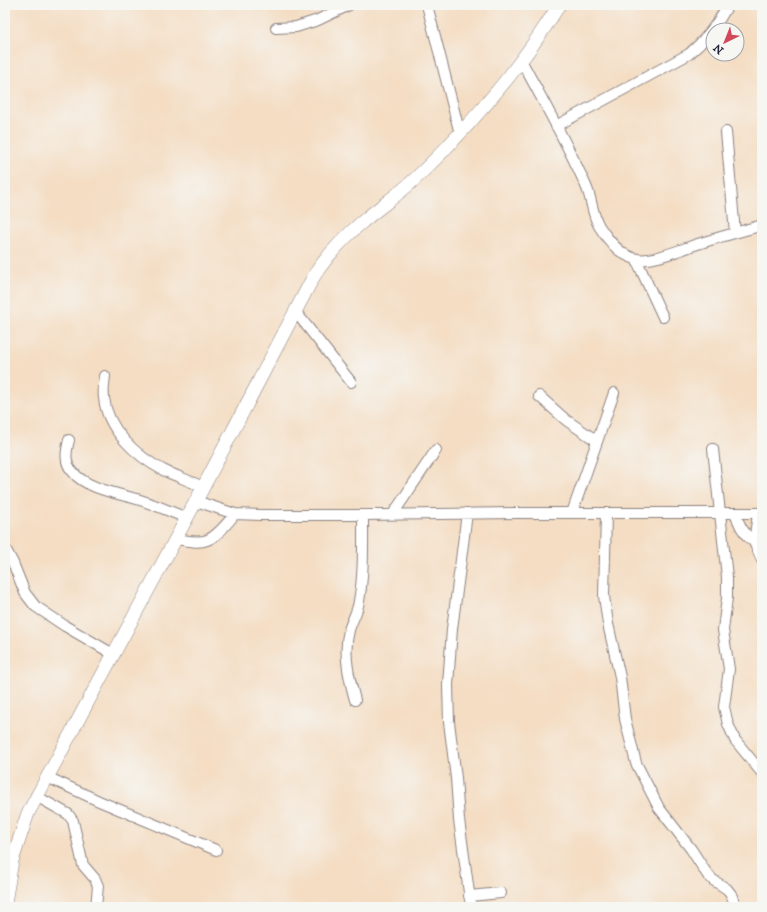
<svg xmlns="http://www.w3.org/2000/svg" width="767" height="912" font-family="'IM FELL DW Pica',serif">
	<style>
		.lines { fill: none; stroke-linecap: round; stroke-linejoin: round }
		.minor-casing { stroke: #8b807f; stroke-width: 12 }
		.tertiary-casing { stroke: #8b807f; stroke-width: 14 }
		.minor { stroke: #fff; stroke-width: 10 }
		.tertiary { stroke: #fff; stroke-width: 13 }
	</style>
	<rect width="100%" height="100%" fill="#f6f6f2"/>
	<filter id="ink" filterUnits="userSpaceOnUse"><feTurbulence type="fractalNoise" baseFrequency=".025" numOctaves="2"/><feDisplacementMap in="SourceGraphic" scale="8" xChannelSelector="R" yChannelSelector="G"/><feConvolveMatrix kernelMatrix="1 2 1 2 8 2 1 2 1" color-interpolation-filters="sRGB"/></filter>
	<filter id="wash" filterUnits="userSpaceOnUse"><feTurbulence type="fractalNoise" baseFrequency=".012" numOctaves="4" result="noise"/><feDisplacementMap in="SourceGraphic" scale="16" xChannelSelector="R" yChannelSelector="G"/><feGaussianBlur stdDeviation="0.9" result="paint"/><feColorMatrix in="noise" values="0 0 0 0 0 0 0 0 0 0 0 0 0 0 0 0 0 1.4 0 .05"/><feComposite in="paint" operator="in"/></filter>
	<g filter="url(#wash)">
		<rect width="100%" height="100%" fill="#f4ddc3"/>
	</g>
	<g filter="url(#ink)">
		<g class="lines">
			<defs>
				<path id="minor" d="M 427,5 L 460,134
					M 276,28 L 296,27 L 318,20 L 349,5
					M 521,60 C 543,101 567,143 586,186 C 592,199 592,214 599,226 C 608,240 620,256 637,259 C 654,262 686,247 704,242 C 723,236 743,231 762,225
					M 556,126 L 689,54 C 706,40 717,25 728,5
					M 726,132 L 735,233
					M 636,259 L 663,317
					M 295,311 L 351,382
					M 105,376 C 104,383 103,391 104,398 C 107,429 136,456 163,470 C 176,476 190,481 203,487
					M 539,396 L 566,420 L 597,441
					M 69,440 C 66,452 64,463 73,472 C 86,489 121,494 140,500 C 156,505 171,512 187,518
					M 713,449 L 727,577 L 727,598 L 723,630 L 729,669 L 724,707 L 728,724 L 735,740 L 762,773
					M 196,501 L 235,514 L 261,515 L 363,515 L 515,513 L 762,513
					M 467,513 L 452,629 L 448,685 L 449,722 L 456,778 L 459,820 L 471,907
					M 572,513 L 614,393
					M 393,514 L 436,450
					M 606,514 L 604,596 L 608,624 L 620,677 L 625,719 L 636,763 L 659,808 L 691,849 L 707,874 L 713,880 L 727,889 L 731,894 L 736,907
					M 735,514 L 741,527 L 747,536 L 754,542 L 762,560
					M 175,539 C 185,540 198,544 207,540 C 218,536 228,522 235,514
					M 754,542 L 758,514
					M 5,548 L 13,563 L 25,593 L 35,606 L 65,626 L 113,654
					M 355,700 C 349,678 343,653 349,630 C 352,620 358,611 359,601 C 364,573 363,543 363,515
					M 47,777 L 99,801 L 216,850
					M 36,796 L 68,814 L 73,821 L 83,865 L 95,879 L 98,886 L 96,907
					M 469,896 L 501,893"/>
				<path id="tertiary" d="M 5,903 L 12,861 L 28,813 L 196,501 L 306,291 C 310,283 314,275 320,267 C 331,252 346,236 361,223 C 378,208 398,195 415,179 C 469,127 520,69 559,5"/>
			</defs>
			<use href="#minor" class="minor-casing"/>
			<use href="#tertiary" class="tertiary-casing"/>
			<use href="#minor" class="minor"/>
			<use href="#tertiary" class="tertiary"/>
		</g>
	</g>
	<rect width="767" height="912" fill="none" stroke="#f6f6f2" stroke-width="20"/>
	<g transform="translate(725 42) rotate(223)"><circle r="19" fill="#f6f6f2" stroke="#a1a1a9"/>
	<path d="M0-3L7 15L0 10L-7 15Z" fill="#d1495b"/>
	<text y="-6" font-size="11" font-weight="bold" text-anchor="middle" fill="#22223b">N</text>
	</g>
</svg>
